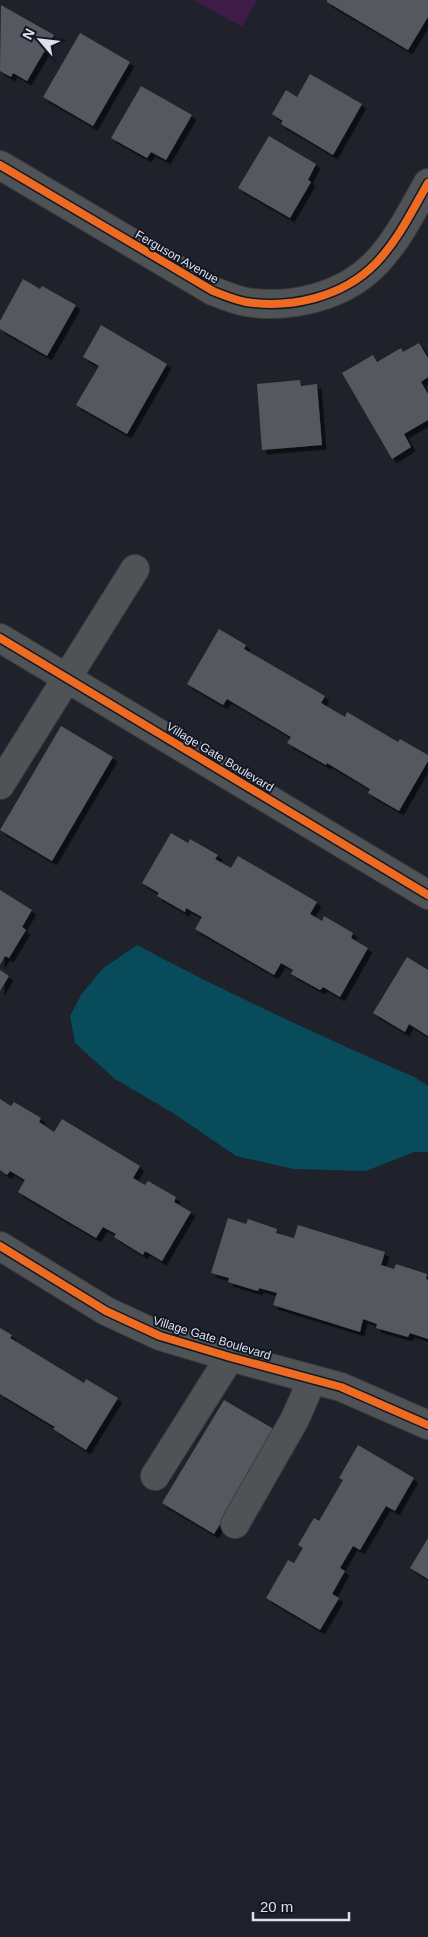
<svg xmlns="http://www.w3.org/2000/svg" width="428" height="1937" font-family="Arial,sans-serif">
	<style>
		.green { fill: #3d1c47 }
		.water { fill: #084b5a }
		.building { fill: #57585f; filter: url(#shadow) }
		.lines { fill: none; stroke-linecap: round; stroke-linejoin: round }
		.minor-casing { stroke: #3a3e44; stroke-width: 30 }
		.minor { stroke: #505356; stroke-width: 28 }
		.cycleway-casing { stroke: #121725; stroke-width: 11 }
		.cycleway { stroke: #ed6a23; stroke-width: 8 }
		.labels { text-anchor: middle; stroke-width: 4; stroke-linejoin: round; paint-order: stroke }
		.street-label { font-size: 12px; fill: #dde1eb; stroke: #121725 }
	</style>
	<defs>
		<filter id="shadow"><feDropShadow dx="4.5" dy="4.5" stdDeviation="0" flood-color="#0009"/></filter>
	</defs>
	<rect width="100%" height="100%" fill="#1f222a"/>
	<path class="green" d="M 194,0 L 257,0 L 242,27 Z"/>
	<path class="water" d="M 137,945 C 227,993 320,1036 414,1077 L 428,1086 L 428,1152 L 414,1152 L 366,1171 L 293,1169 L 236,1156 L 173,1113 L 115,1079 L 75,1043 L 70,1016 L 81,995 L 102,969 Z"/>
	<path class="building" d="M 327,0 L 428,0 L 428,17 L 408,50 L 327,2 Z
		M 1,5 L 54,35 L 27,81 L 13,73 L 11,77 L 0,71 Z
		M 80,33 L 130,62 L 93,126 L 43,97 Z
		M 310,74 L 362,104 L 333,155 L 281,124 L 283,121 L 272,114 L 286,90 L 297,97 Z
		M 141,86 L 192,115 L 166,160 L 151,152 L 147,158 L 111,138 Z
		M 269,136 L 316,164 L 308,180 L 311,182 L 290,218 L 238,188 Z
		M 23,279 L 40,289 L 42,286 L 76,305 L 47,356 L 0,329 L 0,321 Z
		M 101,325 L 167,364 L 127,434 L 76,405 L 99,366 L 83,357 Z
		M 419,343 L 428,358 L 428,377 L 421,382 L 428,394 L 428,420 L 404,434 L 411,447 L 392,459 L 342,373 L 373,355 L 377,362 L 401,348 L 403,352 Z
		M 300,380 L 301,386 L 317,384 L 322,445 L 262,450 L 257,384 Z
		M 219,629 L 246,645 L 244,649 L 325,696 L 321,703 L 345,717 L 347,712 L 398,742 L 400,739 L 428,755 L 428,761 L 399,811 L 368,793 L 370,789 L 327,763 L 326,765 L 287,743 L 291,737 L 227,699 L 223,705 L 187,684 Z
		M 61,726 L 113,757 L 52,861 L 0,830 Z
		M 171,833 L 188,843 L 190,839 L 218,855 L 215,859 L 231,868 L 238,856 L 317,902 L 310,914 L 322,921 L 324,916 L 353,933 L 351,938 L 368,948 L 340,997 L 323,987 L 320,990 L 291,974 L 293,970 L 281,963 L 274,975 L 195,929 L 202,917 L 186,908 L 185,912 L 157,896 L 159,893 L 142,883 Z
		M 0,890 L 32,910 L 22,927 L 26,930 L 9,958 L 5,956 L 0,965 Z
		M 407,957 L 428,970 L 428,1036 L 409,1024 L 405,1032 L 373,1013 Z
		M 0,970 L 9,976 L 0,991 Z
		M 0,1099 L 11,1106 L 14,1102 L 41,1118 L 39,1122 L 54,1132 L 62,1119 L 140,1166 L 133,1178 L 145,1185 L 148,1181 L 176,1197 L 174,1202 L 191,1212 L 162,1261 L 145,1251 L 143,1255 L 114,1237 L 116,1234 L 103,1227 L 96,1238 L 18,1192 L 25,1180 L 10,1171 L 7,1175 L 0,1170 Z
		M 228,1218 L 246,1224 L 248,1219 L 277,1229 L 276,1233 L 294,1238 L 298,1225 L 385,1252 L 381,1265 L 394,1269 L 396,1264 L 427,1274 L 426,1279 L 428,1280 L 428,1339 L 410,1333 L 408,1337 L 376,1328 L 377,1324 L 363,1319 L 360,1332 L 273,1305 L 277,1293 L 259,1288 L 258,1291 L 228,1282 L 229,1278 L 211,1273 Z
		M 0,1328 L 12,1335 L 10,1338 L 84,1383 L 86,1379 L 118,1398 L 86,1450 L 53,1429 L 55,1427 L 0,1394 Z
		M 224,1400 L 277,1431 L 214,1534 L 162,1503 Z
		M 358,1445 L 414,1478 L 395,1511 L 386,1506 L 360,1550 L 353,1546 L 340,1568 L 345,1571 L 332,1594 L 339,1598 L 320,1630 L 266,1598 L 288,1560 L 294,1563 L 303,1548 L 298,1545 L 314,1518 L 319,1521 L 343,1480 L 339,1478 Z
		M 428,1538 L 428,1579 L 410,1568 Z"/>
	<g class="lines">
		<defs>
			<path id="minor" d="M 0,165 L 213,291 C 223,295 235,300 246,302 C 291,309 343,297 376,263 C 398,240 412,211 428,183
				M 0,638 L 428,895
				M 0,785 L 135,569
				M 0,1246 L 106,1311 L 160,1336 L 230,1357 L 341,1387 L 428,1425
				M 155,1476 L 230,1357
				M 235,1524 L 295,1419 L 312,1380"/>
		</defs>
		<use href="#minor" class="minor-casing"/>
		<use href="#minor" class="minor"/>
		<defs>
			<path id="cycleway" d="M 0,165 L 213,291 C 223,295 235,300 246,302 C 291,309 343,297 376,263 C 398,240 412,211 428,183
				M 0,638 L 428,895
				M 0,1246 L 106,1311 L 160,1336 L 230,1357 L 341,1387 L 428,1425"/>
		</defs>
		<use href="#cycleway" class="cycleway-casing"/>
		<use href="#cycleway" class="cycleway"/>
	</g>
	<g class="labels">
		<g class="street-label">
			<text transform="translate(177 257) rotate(30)" y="4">Ferguson Avenue</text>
			<text transform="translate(220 757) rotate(31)" y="4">Village Gate Boulevard</text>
			<text transform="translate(212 1338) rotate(17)" y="4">Village Gate Boulevard</text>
		</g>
	</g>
	<g transform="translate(40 40) rotate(298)" stroke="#121725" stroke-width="4" paint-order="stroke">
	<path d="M0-4L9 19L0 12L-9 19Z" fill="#dde1eb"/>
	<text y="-8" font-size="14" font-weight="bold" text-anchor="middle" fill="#dde1eb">N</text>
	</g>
	<path d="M253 1912v8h96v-8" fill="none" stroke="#dde1eb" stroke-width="2.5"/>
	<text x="260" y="1912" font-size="15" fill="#dde1eb" stroke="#121725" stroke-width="4" paint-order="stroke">20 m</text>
</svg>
